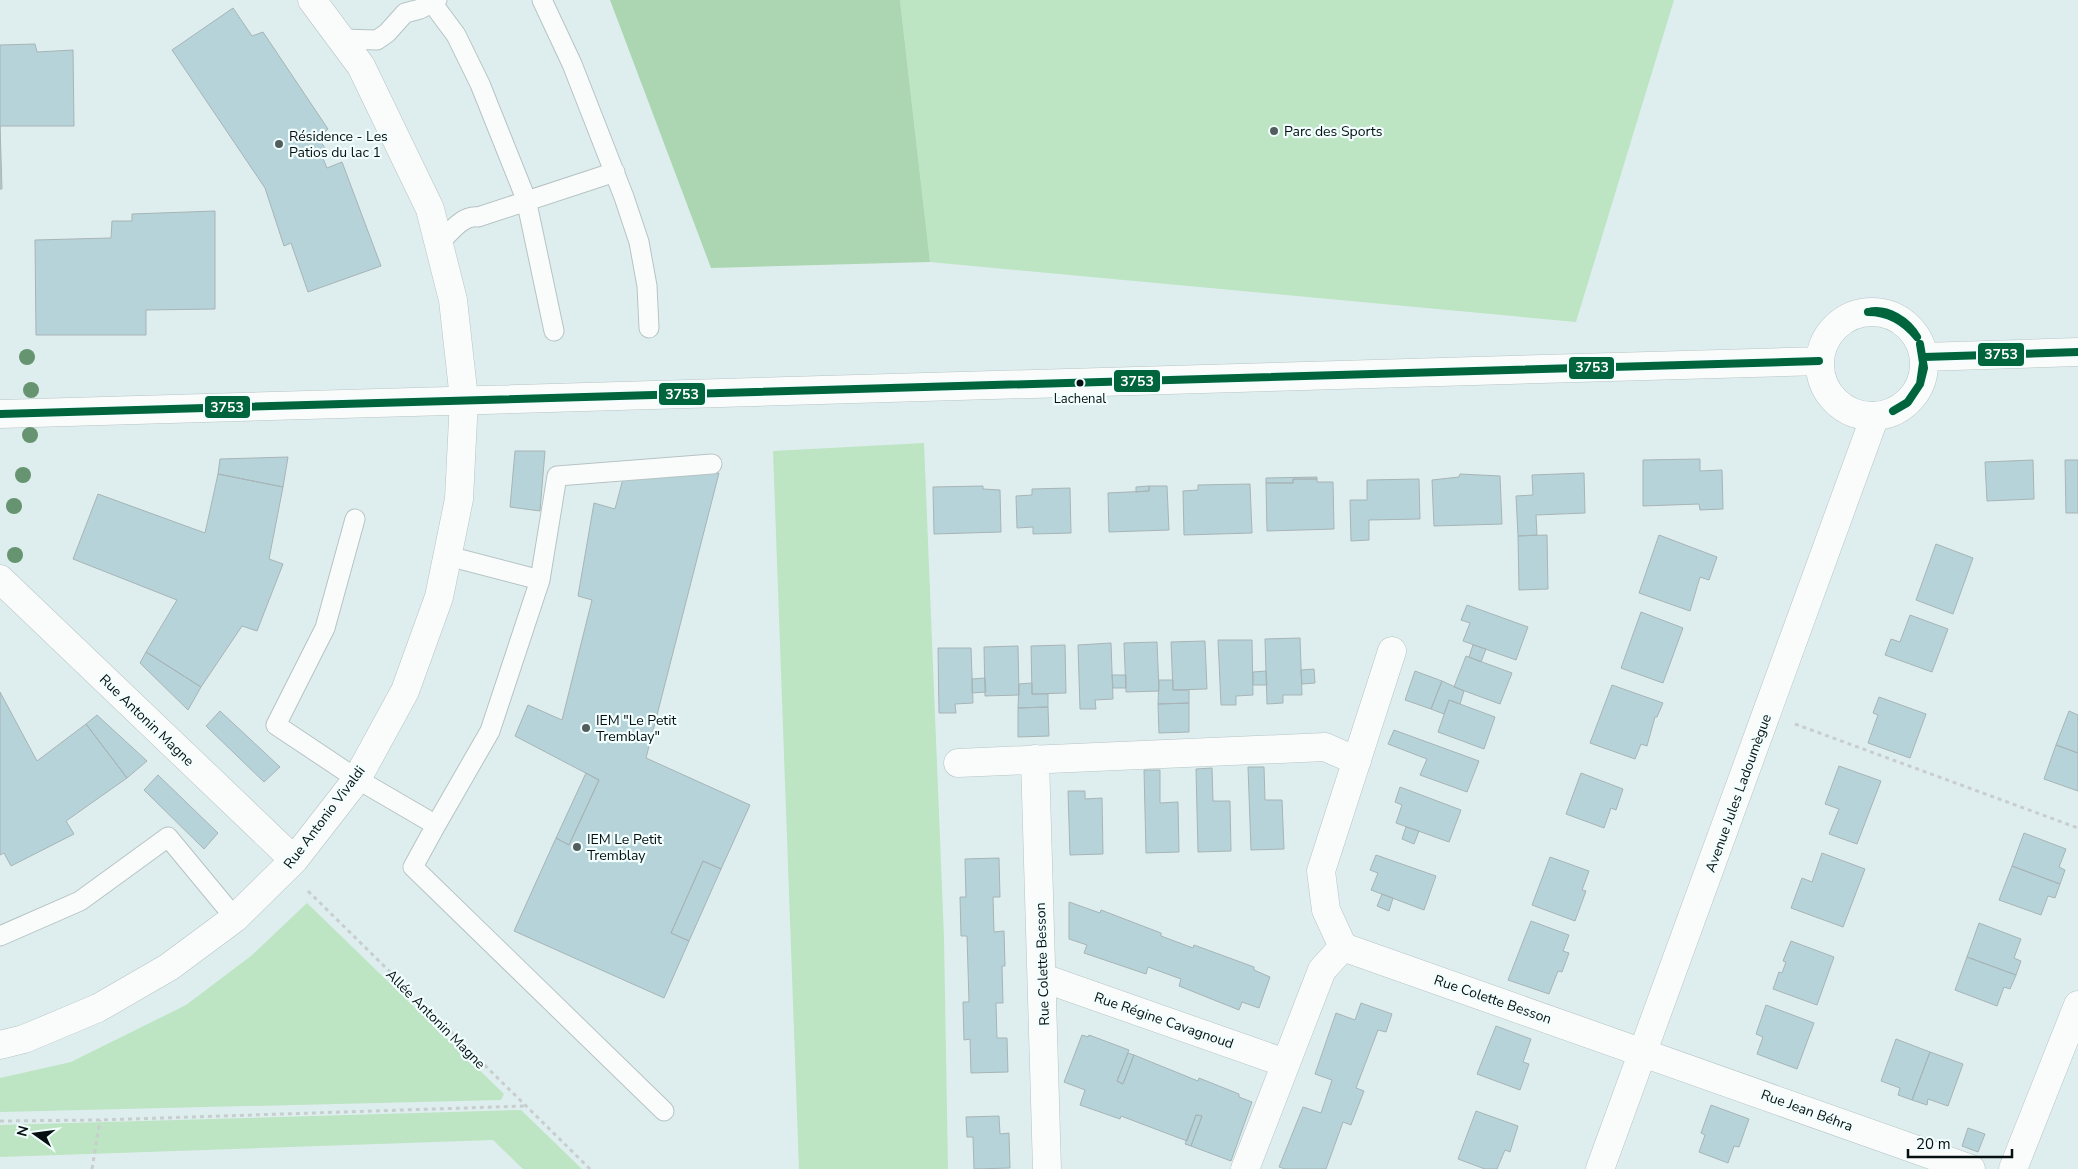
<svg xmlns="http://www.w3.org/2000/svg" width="2078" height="1169" font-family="'Nunito Sans',sans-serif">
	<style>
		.green { fill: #bde4c3 }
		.forest { fill: #acd6b2 }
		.building { fill: #b5d3d9; stroke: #a8b4b6 }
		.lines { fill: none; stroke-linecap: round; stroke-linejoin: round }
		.lane-casing { stroke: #b6c3c3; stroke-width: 21 }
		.street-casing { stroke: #b6c3c3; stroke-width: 29 }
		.secondary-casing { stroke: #b6c3c3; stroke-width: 29 }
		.path { stroke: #c8cecd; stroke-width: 3; stroke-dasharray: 4 4; stroke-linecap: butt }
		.lane { stroke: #fafcfc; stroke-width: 19 }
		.street { stroke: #fafcfc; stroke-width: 28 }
		.secondary { stroke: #fafcfc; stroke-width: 28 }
		.bus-1-casing { stroke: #f2fefe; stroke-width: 11 }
		.bus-1 { stroke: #00643c; stroke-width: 8 }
		.tree { fill: #679470 }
		.poi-dot { fill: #525e5e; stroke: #f2fefe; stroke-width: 2 }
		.bus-dot { fill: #061010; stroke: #f2fefe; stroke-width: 2 }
		.labels { text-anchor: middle; stroke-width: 4.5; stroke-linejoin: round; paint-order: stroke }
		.bus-label { font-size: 13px; fill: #061010; stroke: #f2fefe }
		.poi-label { font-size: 14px; fill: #061010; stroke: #f2fefe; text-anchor: start }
		.street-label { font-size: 14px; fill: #061010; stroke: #f2fefe }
		.line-badge { stroke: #f2fefe; stroke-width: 2 }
		.badge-label { font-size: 14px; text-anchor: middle; font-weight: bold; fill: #fff }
	</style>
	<rect width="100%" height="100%" fill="#deeeee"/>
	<path class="green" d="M 900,0 L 1674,0 L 1576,322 L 930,262 Z
		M 924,443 L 944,938 L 948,1169 L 799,1169 L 773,451 Z
		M 307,903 L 504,1094 L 501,1100 L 0,1112 L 0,1078 L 71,1062 L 186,1005 L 251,956 Z
		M 521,1110 L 582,1169 L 523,1169 L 493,1140 L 0,1157 L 0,1125 Z"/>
	<path class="forest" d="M 610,0 L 900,0 L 930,262 L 711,268 Z"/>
	<path class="building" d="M 233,8 L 252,36 L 263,32 L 328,129 L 318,138 L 327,151 L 322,156 L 327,168 L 342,162 L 381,266 L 308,292 L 291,243 L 284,246 L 265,188 L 172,50 Z
		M 35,44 L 37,52 L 73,50 L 74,126 L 0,126 L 2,189 L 0,189 L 0,45 Z
		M 215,211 L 215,309 L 146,310 L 146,335 L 36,335 L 35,240 L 111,238 L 112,221 L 132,221 L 132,214 Z
		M 515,451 L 545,451 L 540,511 L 510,507 Z
		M 288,457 L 283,487 L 218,474 L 220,459 Z
		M 1700,459 L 1700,471 L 1722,470 L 1723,509 L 1700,510 L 1699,504 L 1643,506 L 1643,460 Z
		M 2033,460 L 2034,499 L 1987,501 L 1985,462 Z
		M 2065,460 L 2078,460 L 2078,513 L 2066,513 Z
		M 719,473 L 646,758 L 750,805 L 721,869 L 703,861 L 671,933 L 689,941 L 664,998 L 514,931 L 556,838 L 569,845 L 599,780 L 515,736 L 528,705 L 562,720 L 592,600 L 578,596 L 594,503 L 615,509 L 624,475 Z
		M 1584,473 L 1585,513 L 1536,515 L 1537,535 L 1518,536 L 1516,496 L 1533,495 L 1532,475 Z
		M 218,474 L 283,487 L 269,559 L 283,564 L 257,631 L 242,626 L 201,687 L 146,652 L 177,600 L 73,559 L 98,494 L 205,533 Z
		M 1460,474 L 1500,476 L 1502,524 L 1434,526 L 1432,480 L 1459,477 Z
		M 1317,477 L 1317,479 L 1293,479 L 1293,483 L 1266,483 L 1266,478 Z
		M 1293,479 L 1317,479 L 1317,482 L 1333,482 L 1334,529 L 1267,531 L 1266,483 L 1293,483 Z
		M 1419,479 L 1420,519 L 1369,520 L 1369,540 L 1351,541 L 1350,500 L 1367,500 L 1367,480 Z
		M 1250,484 L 1252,533 L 1184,535 L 1183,491 L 1198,490 L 1198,485 Z
		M 983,486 L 983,489 L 1000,490 L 1001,532 L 934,534 L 933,487 Z
		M 1149,486 L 1167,486 L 1169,530 L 1109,532 L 1108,493 L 1149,491 Z
		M 1149,486 L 1149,491 L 1136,492 L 1136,487 Z
		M 1070,488 L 1071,533 L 1033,534 L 1033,527 L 1017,528 L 1016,496 L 1032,495 L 1032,489 Z
		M 1547,535 L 1548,589 L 1519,590 L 1518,536 Z
		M 1659,535 L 1717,557 L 1709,580 L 1700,577 L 1690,611 L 1639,593 Z
		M 1936,544 L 1973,558 L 1953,614 L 1916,600 Z
		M 1467,605 L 1528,627 L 1516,660 L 1463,641 L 1470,623 L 1461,620 Z
		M 1641,612 L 1683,628 L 1663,683 L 1621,668 Z
		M 1910,615 L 1948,629 L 1932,672 L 1885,655 L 1891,639 L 1900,642 Z
		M 1300,638 L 1302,695 L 1283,695 L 1283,703 L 1267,704 L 1265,639 Z
		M 1218,640 L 1252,640 L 1253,695 L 1236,696 L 1236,705 L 1221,705 Z
		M 1205,641 L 1207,689 L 1173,690 L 1171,642 Z
		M 1157,642 L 1159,691 L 1126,692 L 1124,643 Z
		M 1111,643 L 1113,699 L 1095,700 L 1096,709 L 1080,709 L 1078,645 Z
		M 1065,645 L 1066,693 L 1032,694 L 1031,646 Z
		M 1473,645 L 1486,649 L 1481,662 L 1469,657 Z
		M 1018,646 L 1019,695 L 985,696 L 984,647 Z
		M 938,648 L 971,648 L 973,703 L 955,704 L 956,713 L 939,713 Z
		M 146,652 L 201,687 L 188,710 L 140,663 Z
		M 1466,656 L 1512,673 L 1500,704 L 1454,687 Z
		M 1314,669 L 1315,683 L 1302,684 L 1301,670 Z
		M 1266,671 L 1267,685 L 1253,685 L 1253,672 Z
		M 1415,671 L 1442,681 L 1431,709 L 1405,700 Z
		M 1112,675 L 1126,675 L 1126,688 L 1113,688 Z
		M 985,678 L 986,692 L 972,693 L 972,679 Z
		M 1159,680 L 1173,680 L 1173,690 L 1189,690 L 1189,703 L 1158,704 Z
		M 1442,681 L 1464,691 L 1460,704 L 1449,700 L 1444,714 L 1431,709 Z
		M 1032,683 L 1032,694 L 1048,694 L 1048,707 L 1018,708 L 1019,684 Z
		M 1612,685 L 1663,703 L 1657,717 L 1655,717 L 1647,746 L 1641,744 L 1635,759 L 1590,743 Z
		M 0,692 L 37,761 L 86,724 L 127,778 L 66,821 L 74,834 L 11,866 L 4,853 L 0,855 Z
		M 1879,697 L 1926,714 L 1910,758 L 1868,743 L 1878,715 L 1873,713 Z
		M 1449,700 L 1495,717 L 1484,749 L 1438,732 Z
		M 1189,703 L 1189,732 L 1159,733 L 1158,704 Z
		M 1048,707 L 1049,736 L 1018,737 L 1018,708 Z
		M 220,711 L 280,767 L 264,782 L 206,726 Z
		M 2069,711 L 2078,715 L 2078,753 L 2056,745 Z
		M 97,715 L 147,761 L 127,778 L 86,724 Z
		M 1394,730 L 1479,761 L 1467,792 L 1420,775 L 1427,759 L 1388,744 Z
		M 2056,745 L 2078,753 L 2078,791 L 2044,779 Z
		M 1839,766 L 1881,781 L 1857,844 L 1829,834 L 1839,809 L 1825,804 Z
		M 1248,767 L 1264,767 L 1265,800 L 1282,800 L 1284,849 L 1251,850 Z
		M 1212,768 L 1213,801 L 1230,801 L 1231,851 L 1198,852 L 1196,769 Z
		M 1144,770 L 1160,770 L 1160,803 L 1178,802 L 1179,852 L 1146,853 Z
		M 586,773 L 599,780 L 569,845 L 556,838 Z
		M 1581,773 L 1623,789 L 1616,810 L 1611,808 L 1604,828 L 1566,814 Z
		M 158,775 L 218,833 L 204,849 L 144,790 Z
		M 1400,787 L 1461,810 L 1449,842 L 1396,823 L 1402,805 L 1395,802 Z
		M 1068,791 L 1085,791 L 1085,799 L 1102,798 L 1103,854 L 1070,855 Z
		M 1406,827 L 1419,831 L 1414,844 L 1402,839 Z
		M 2024,833 L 2066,849 L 2059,867 L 2065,870 L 2060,884 L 2012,866 Z
		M 1822,853 L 1865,869 L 1843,927 L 1791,908 L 1802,878 L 1812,882 Z
		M 1376,855 L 1436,876 L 1424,910 L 1371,890 L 1378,873 L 1370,870 Z
		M 1550,857 L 1589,871 L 1582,890 L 1586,891 L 1575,921 L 1532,905 Z
		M 999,858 L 1000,897 L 993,897 L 994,932 L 1004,931 L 1005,966 L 1002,966 L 1003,1003 L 996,1003 L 997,1038 L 1007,1038 L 1008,1072 L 971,1073 L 970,1039 L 964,1040 L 963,1002 L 969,1002 L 967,936 L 961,936 L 960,897 L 966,897 L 965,859 Z
		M 703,861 L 721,869 L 689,941 L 671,933 Z
		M 2012,866 L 2060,884 L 2055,898 L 2048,896 L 2041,915 L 1999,900 Z
		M 1382,894 L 1393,898 L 1389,911 L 1377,906 Z
		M 1069,902 L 1100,913 L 1101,910 L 1161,933 L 1161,936 L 1193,948 L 1194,945 L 1254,967 L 1254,970 L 1270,977 L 1259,1008 L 1242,1002 L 1239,1010 L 1179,986 L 1181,979 L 1148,967 L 1146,974 L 1084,953 L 1087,945 L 1069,939 Z
		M 1531,921 L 1569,935 L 1563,951 L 1569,953 L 1562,972 L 1558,971 L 1549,994 L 1508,980 Z
		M 1979,923 L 2021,939 L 2014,958 L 2021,961 L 2016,975 L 1967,957 Z
		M 1791,941 L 1834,957 L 1817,1005 L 1773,989 L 1779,972 L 1782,973 L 1786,962 L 1783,961 Z
		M 1967,957 L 2016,975 L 2010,989 L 2004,987 L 1997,1006 L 1955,990 Z
		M 1361,1003 L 1392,1014 L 1386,1032 L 1378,1030 L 1356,1088 L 1364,1091 L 1351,1125 L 1343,1122 L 1326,1169 L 1285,1169 L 1279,1167 L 1303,1107 L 1321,1113 L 1332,1080 L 1315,1074 L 1336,1013 L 1355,1020 Z
		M 1766,1005 L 1814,1023 L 1797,1069 L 1757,1054 L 1763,1037 L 1756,1034 Z
		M 1496,1026 L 1531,1039 L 1523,1062 L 1529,1064 L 1520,1090 L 1477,1074 Z
		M 1082,1035 L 1088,1037 L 1089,1035 L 1129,1050 L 1117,1081 L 1123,1084 L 1134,1055 L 1198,1081 L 1199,1078 L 1239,1094 L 1239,1097 L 1252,1102 L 1231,1161 L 1191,1146 L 1202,1116 L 1196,1115 L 1187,1141 L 1121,1116 L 1120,1119 L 1080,1105 L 1085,1090 L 1064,1082 Z
		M 1896,1039 L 1930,1052 L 1912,1100 L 1898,1095 L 1900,1088 L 1881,1081 Z
		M 1930,1052 L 1963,1064 L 1948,1106 L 1928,1099 L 1927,1105 L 1912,1100 Z
		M 1128,1053 L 1134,1055 L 1123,1084 L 1117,1081 Z
		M 1711,1105 L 1749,1119 L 1739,1147 L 1734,1146 L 1728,1163 L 1699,1152 L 1705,1135 L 1701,1133 Z
		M 1476,1111 L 1518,1126 L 1510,1152 L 1505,1150 L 1497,1169 L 1485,1169 L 1458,1159 Z
		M 1196,1115 L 1202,1116 L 1191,1146 L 1185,1144 Z
		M 999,1116 L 1000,1134 L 1009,1133 L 1010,1168 L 974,1169 L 973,1137 L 967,1137 L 966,1117 Z
		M 1968,1128 L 1985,1134 L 1978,1152 L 1962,1146 Z"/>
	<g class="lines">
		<defs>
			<path id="lane" d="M 430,0 L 456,35 L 480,84 L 526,199 L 554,331
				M 542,0 L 572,64 L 624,197 L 639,242 L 647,286 L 649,328
				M 342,39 L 377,40 L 387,33 L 405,13 L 420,9 L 437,0
				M 440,242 C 451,232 462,215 478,217 L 615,172
				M 355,519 L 325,628 L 276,725 L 357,779 L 436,825 L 490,731 L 540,580 L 448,556
				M 540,580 L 557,476 L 712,464
				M 436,825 L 413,867 L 664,1111
				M 0,936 L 80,901 L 168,837 L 235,918"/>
			<path id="street" d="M 0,579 L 294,860
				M 1392,651 L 1321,871 L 1326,910 L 1343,947 L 1971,1169
				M 1035,759 L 1047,1169
				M 958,763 L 1325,747 L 1357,761
				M 1043,978 L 1285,1063
				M 0,1045 L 24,1039 L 98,1008 L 169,967 L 235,918 L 294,860 L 357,779 L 405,691 L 439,597 L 459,499 L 464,399 L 453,300 L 430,209 L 361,66 L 312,0
				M 1245,1169 L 1322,970 L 1343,947
				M 1600,1169 L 1875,416
				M 2013,1169 L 2078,1005"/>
			<path id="secondary" d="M1820 364a52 52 0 1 1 104 0a52 52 0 1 1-104 0Z
				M 1924,357 L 2078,352
				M 0,414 L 1819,361"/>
		</defs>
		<use href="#lane" class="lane-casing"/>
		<use href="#street" class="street-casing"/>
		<use href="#secondary" class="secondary-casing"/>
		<path class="path" d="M 1795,724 L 2078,828
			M 308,891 L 590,1169
			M 0,1121 L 100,1120 L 525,1106
			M 92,1169 L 100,1120"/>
		<use href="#lane" class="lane"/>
		<use href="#street" class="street"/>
		<use href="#secondary" class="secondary"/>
		<defs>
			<path id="bus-1" d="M 1868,312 C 1889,312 1904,321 1917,337
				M 1868,312 C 1887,307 1908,321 1917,337
				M 1924,357 L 2078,352
				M 1920,384 L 1923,363 L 1920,344
				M 1920,384 L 1924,368 L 1920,344
				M 1893,411 L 1907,403 L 1920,384
				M 1893,411 L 1908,402 L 1920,384
				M 0,414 L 1819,361"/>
		</defs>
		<use href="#bus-1" class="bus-1-casing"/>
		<use href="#bus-1" class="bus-1"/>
	</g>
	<g class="tree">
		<circle cx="27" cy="357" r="8"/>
		<circle cx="31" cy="390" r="8"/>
		<circle cx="30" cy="435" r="8"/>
		<circle cx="23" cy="475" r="8"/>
		<circle cx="14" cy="506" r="8"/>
		<circle cx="15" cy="555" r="8"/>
	</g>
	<g class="poi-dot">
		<circle cx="1274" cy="131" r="5"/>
		<circle cx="279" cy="144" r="5"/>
		<circle cx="586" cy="728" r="5"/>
		<circle cx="577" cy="847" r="5"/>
	</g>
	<circle class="bus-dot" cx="1080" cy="383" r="4.5"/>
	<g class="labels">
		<g class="bus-label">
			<text x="1080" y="403">Lachenal</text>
		</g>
		<g class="poi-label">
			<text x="1284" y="136">Parc des Sports</text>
			<text x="289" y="141">Résidence - Les<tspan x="289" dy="16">Patios du lac 1</tspan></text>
			<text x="596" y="725">IEM "Le Petit<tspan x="596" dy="16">Tremblay"</tspan></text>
			<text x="587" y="844">IEM Le Petit<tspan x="587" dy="16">Tremblay</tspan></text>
		</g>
		<g class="street-label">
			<text transform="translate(147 720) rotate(44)" y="5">Rue Antonin Magne</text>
			<text transform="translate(1738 793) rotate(-70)" y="5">Avenue Jules Ladoumègue</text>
			<text transform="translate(324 817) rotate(-53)" y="5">Rue Antonio Vivaldi</text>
			<text transform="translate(1042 964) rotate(-92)" y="5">Rue Colette Besson</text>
			<text transform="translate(1493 999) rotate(19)" y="5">Rue Colette Besson</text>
			<text transform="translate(436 1019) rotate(45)" y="5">Allée Antonin Magne</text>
			<text transform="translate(1164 1020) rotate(19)" y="5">Rue Régine Cavagnoud</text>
			<text transform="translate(1807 1110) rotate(20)" y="5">Rue Jean Béhra</text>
		</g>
	</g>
	<g class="line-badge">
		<rect x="1977" y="342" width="48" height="25" rx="5" fill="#00643c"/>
		<rect x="1568" y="356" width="47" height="24" rx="5" fill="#00643c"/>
		<rect x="1113" y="369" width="48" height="24" rx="5" fill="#00643c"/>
		<rect x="658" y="382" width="48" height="24" rx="5" fill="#00643c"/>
		<rect x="204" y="395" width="47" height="24" rx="5" fill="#00643c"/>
	</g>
	<g class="badge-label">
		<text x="2001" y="359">3753</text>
		<text x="1592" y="372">3753</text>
		<text x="1137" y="386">3753</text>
		<text x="682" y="399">3753</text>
		<text x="227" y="412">3753</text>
	</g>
	<g transform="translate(35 1134) rotate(284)" stroke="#f2fefe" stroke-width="4" paint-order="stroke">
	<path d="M0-4L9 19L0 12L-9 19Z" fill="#061010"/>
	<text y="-8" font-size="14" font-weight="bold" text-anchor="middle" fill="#061010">N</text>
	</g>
	<path d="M1908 1149v8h104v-8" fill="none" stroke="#061010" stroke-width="2.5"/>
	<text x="1916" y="1149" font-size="15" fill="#061010" stroke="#f2fefe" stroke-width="4" paint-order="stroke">20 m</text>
</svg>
